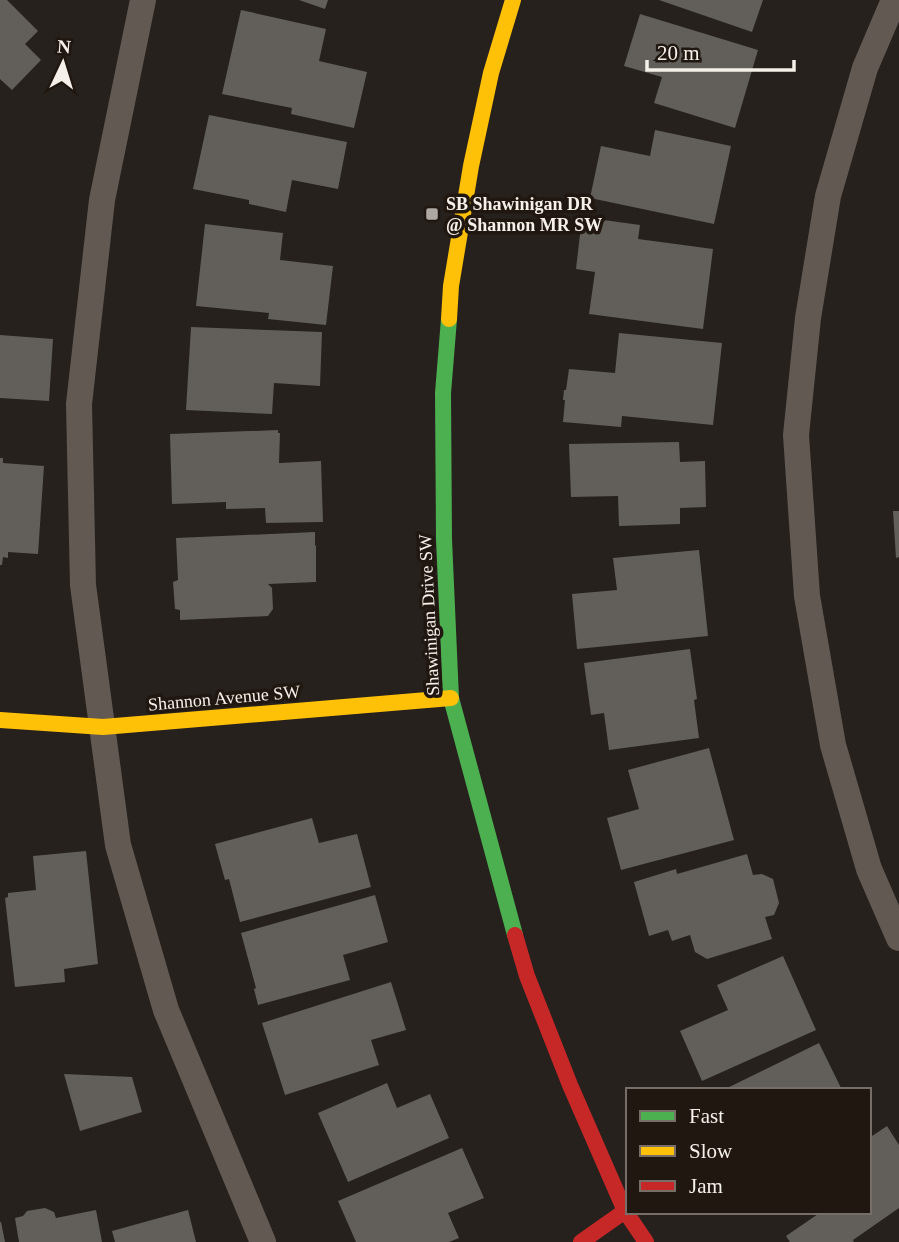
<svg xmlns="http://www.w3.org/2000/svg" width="899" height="1242" font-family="Georgia,serif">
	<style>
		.building { fill: #625e5a }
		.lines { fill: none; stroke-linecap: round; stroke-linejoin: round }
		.lane { stroke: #625952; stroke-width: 26 }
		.fast { stroke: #4caf50; stroke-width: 16 }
		.slow { stroke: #ffc107; stroke-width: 16 }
		.jam { stroke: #c62828; stroke-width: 16 }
		.poi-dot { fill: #ada8a2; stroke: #201810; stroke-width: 2.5 }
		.labels { text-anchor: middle; stroke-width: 7; stroke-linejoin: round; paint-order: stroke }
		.poi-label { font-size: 18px; font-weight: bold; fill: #f6f0ea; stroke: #201810; text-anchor: start }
		.street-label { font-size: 18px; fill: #f6f0ea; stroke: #201810 }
	</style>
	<rect width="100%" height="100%" fill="#26211d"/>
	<path class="building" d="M 0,0 L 7,0 L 38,31 L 25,44 L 41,60 L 12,90 L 0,79 Z
		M 299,0 L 328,0 L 325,9 Z
		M 659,0 L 763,0 L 752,32 Z
		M 241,10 L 326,29 L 319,61 L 367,72 L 354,128 L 291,114 L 292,108 L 222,94 Z
		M 640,14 L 758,50 L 735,128 L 654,103 L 662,77 L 624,66 Z
		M 209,115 L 347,142 L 338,189 L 292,180 L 286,212 L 249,204 L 249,200 L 193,189 Z
		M 655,130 L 731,146 L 714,224 L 590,198 L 601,146 L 650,156 Z
		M 582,217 L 640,225 L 638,239 L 713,249 L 703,329 L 589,314 L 595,272 L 576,269 Z
		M 205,224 L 283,233 L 280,260 L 333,266 L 326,325 L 268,319 L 269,313 L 196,306 Z
		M 191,327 L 322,332 L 320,386 L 274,383 L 272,414 L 186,410 Z
		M 619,333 L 722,343 L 713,425 L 622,416 L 621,427 L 563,422 L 565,400 L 563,400 L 564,390 L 566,390 L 569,369 L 615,373 Z
		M 0,335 L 53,339 L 49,401 L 0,398 Z
		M 278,430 L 278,433 L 280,433 L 279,463 L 321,461 L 323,522 L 266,523 L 265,508 L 226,509 L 226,502 L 172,504 L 170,434 Z
		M 679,442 L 680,462 L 705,461 L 706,507 L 680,508 L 680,524 L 619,526 L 618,496 L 571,497 L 569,444 Z
		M 0,458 L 3,458 L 3,463 L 44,466 L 38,554 L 8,552 L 8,558 L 3,557 L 2,565 L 0,565 Z
		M 893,511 L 899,511 L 899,557 L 896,558 Z
		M 315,532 L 315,545 L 316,546 L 316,582 L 268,584 L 272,588 L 273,609 L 268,616 L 180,620 L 180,610 L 175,609 L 173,582 L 178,580 L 176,538 Z
		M 699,550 L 708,636 L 577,649 L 572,594 L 617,590 L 613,558 Z
		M 690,649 L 697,699 L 694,700 L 699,738 L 609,750 L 604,713 L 591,715 L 584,663 Z
		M 709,748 L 734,840 L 621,870 L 607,818 L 639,809 L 628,770 Z
		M 312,818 L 319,843 L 357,834 L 371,887 L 240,922 L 229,879 L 225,880 L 215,844 Z
		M 86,851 L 98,964 L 64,969 L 65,982 L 15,987 L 5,898 L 8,897 L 8,893 L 36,890 L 33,856 Z
		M 747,854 L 753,875 L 762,874 L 773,879 L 779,903 L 774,915 L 765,917 L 772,939 L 707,959 L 695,952 L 690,935 L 672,941 L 668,930 L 649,936 L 634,882 L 676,869 L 677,874 Z
		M 375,895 L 388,942 L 343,955 L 350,980 L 258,1005 L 254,989 L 256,988 L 241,933 Z
		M 783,956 L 816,1030 L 702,1081 L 680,1031 L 728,1010 L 717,985 Z
		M 391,982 L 406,1030 L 371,1040 L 379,1065 L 285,1095 L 262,1023 Z
		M 819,1043 L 842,1090 L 723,1090 Z
		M 64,1074 L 132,1077 L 142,1112 L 80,1131 Z
		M 387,1083 L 397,1108 L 430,1094 L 449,1138 L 348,1182 L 318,1113 Z
		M 887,1126 L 899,1145 L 899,1208 L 853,1240 L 854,1242 L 790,1242 L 786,1236 L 821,1212 L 869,1212 L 869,1138 Z
		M 462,1148 L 484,1198 L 448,1213 L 459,1238 L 449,1242 L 356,1242 L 338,1201 Z
		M 45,1208 L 54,1212 L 56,1218 L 96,1210 L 102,1242 L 19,1242 L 15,1218 L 23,1216 L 27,1211 Z
		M 188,1210 L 196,1242 L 115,1242 L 112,1231 Z
		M 0,1222 L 1,1222 L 5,1242 L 0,1242 Z"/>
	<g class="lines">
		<path class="lane" d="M 143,0 L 102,200 L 79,404 L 83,585 L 118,845 L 166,1010 L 263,1242
			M 894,0 L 865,68 L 828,196 L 808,318 L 796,435 L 807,596 L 833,745 L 869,869 L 899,938"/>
		<path class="fast" d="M 449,319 L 443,393 L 444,539 L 451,698 L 515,935"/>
		<path class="slow" d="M 449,319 L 451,286 L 471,166 L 491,73 L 513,0
			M 0,720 L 103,727 L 451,698"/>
		<path class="jam" d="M 515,935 L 527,976 L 570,1085 L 625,1211 L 646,1242
			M 581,1242 L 625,1211"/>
	</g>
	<rect class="poi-dot" x="425" y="207" width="14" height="14" rx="3.5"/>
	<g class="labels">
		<g class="poi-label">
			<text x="446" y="210">SB Shawinigan DR<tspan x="446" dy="21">@ Shannon MR SW</tspan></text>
		</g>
		<g class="street-label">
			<text transform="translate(429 615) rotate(-93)" y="6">Shawinigan Drive SW</text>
			<text transform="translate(224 698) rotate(-5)" y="6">Shannon Avenue SW</text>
		</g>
	</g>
	<rect x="626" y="1088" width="245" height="126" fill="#201810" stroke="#766e67" stroke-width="2"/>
	<rect x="640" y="1111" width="35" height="10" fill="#4caf50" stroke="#766e67" stroke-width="2"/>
	<text x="689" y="1123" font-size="21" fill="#f6f0ea">Fast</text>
	<rect x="640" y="1146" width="35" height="10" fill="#ffc107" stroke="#766e67" stroke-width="2"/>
	<text x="689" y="1158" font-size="21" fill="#f6f0ea">Slow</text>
	<rect x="640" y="1181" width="35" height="10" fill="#c62828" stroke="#766e67" stroke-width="2"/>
	<text x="689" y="1193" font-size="21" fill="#f6f0ea">Jam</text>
	<g transform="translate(63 63) rotate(4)" stroke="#201810" stroke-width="5" paint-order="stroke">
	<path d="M0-5L12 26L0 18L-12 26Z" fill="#f6f0ea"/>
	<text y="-10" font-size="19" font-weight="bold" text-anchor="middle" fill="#f6f0ea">N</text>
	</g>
	<path d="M647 60v10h147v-10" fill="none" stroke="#f6f0ea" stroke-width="3.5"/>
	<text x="657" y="60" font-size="21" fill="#f6f0ea" stroke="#201810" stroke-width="5" paint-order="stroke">20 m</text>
</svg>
